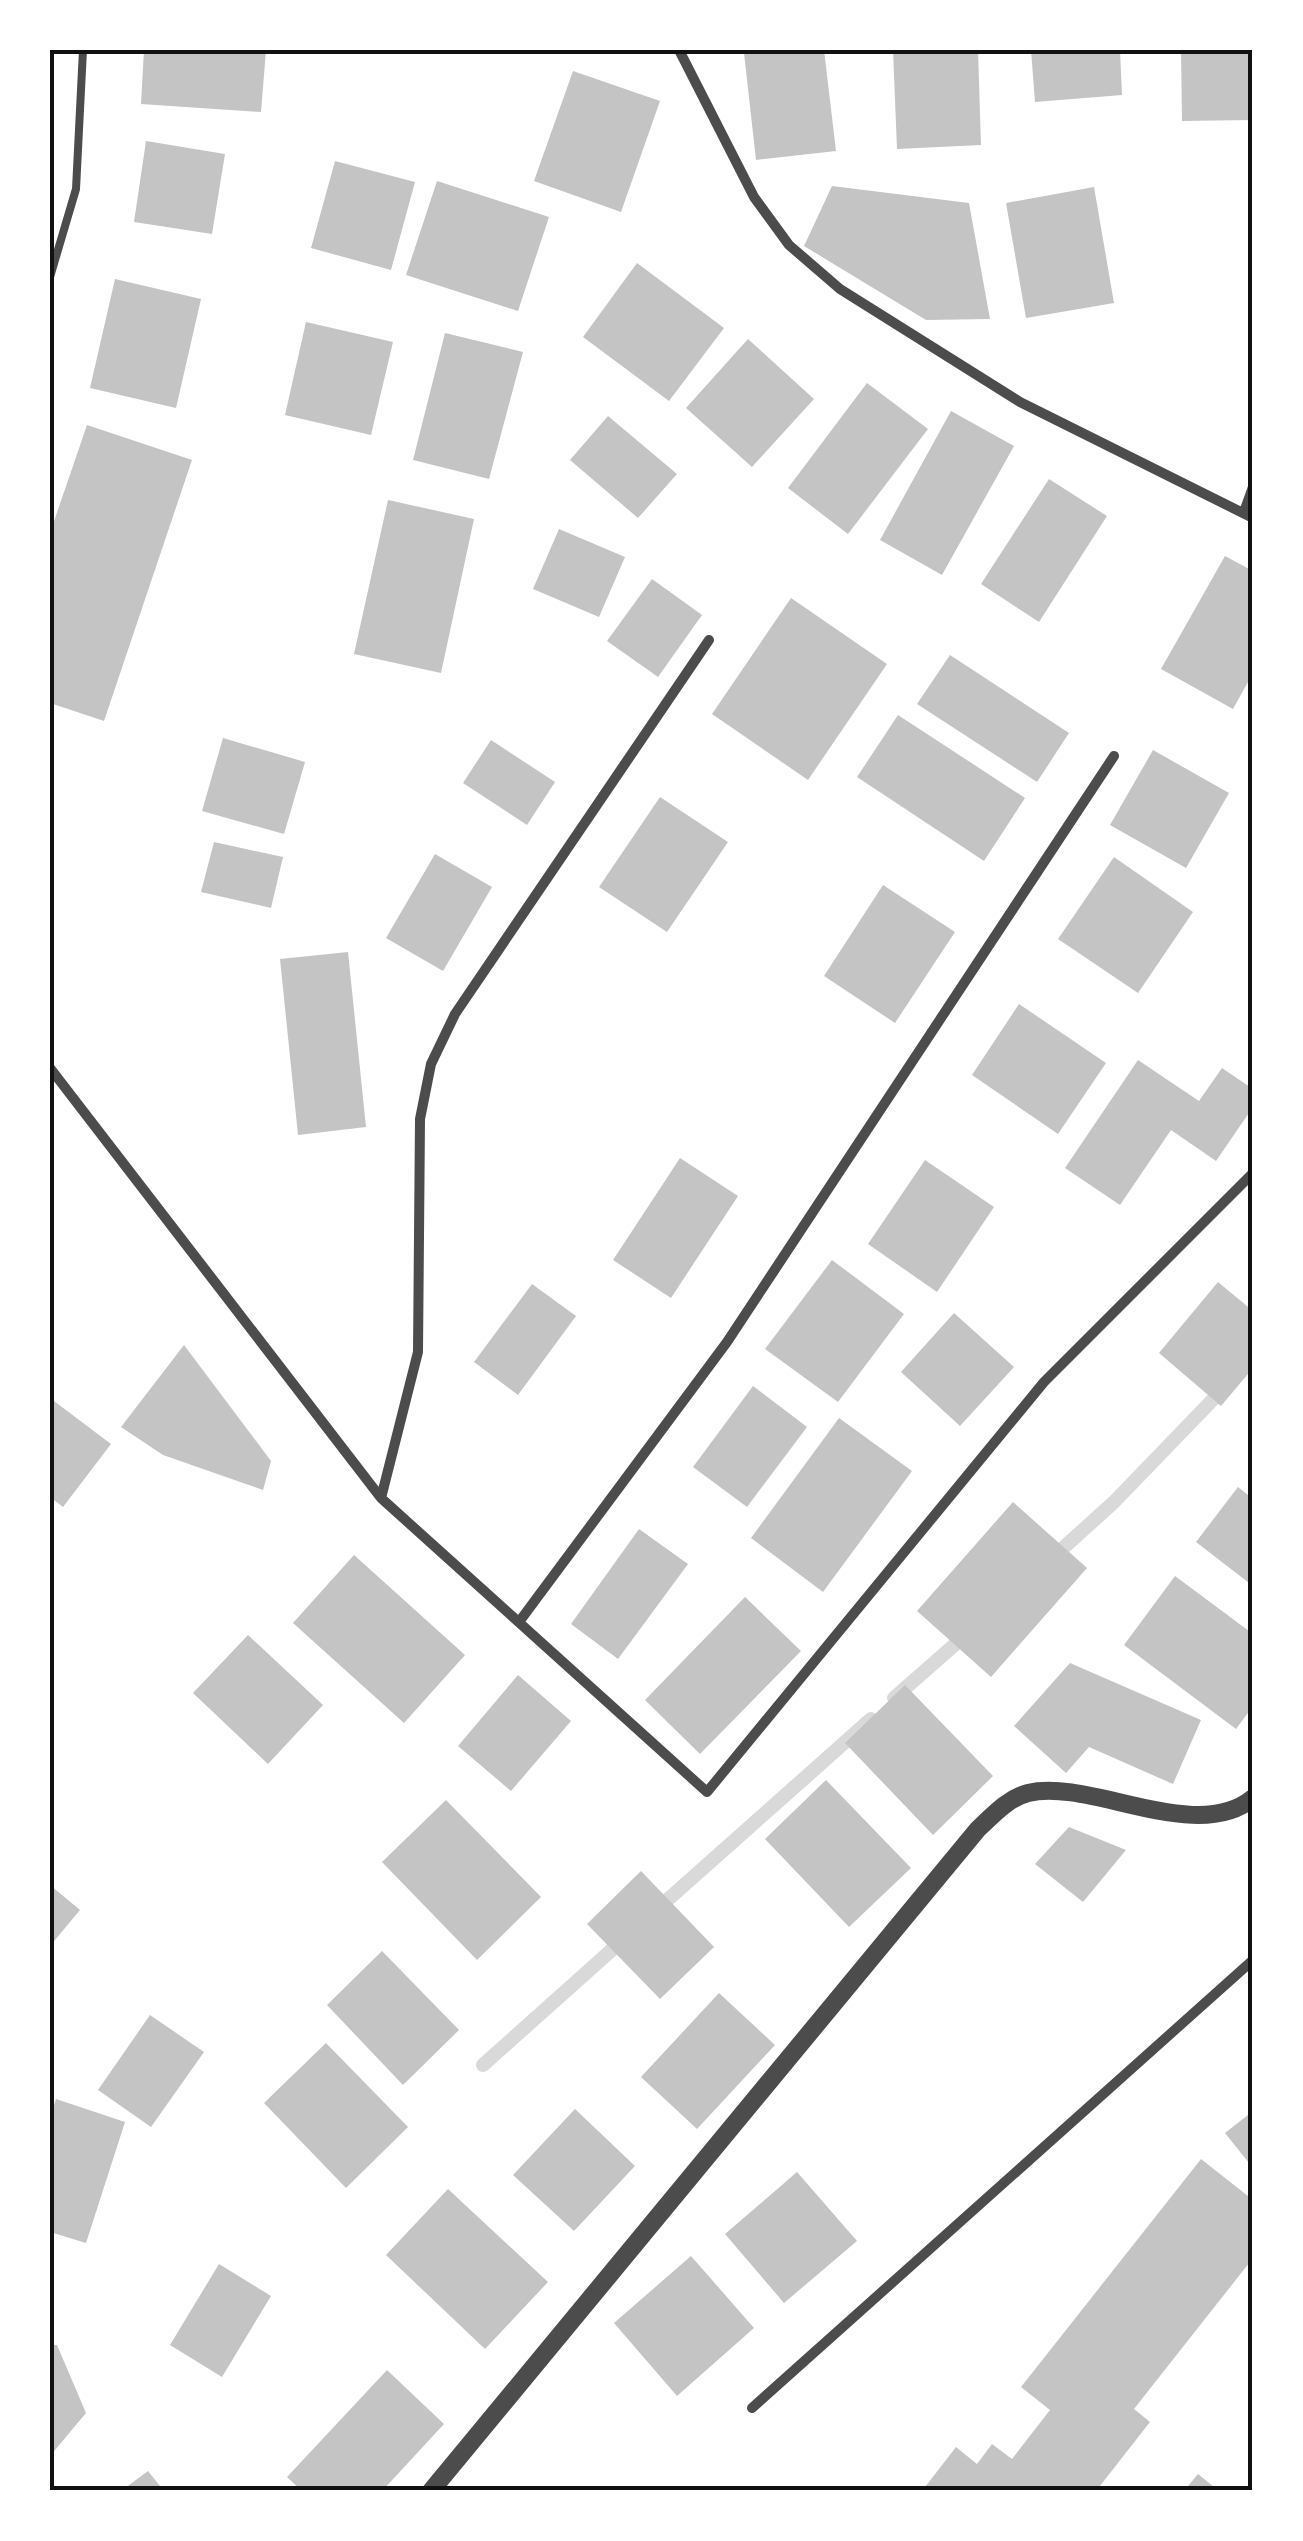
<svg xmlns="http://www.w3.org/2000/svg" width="1303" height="2541" font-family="'Fira Sans',sans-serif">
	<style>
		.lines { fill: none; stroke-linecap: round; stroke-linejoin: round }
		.stream { stroke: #d9d9d9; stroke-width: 14 }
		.building { fill: #c4c4c4 }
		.service { stroke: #4c4c4c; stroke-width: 8 }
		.minor { stroke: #4c4c4c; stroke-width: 10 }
		.tertiary { stroke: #4c4c4c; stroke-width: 18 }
		.neatline { fill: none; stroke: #111; stroke-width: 4 }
	</style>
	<rect width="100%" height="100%" fill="#fff"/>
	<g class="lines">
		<path class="stream" d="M 1051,1559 L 1114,1502 L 1224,1388
			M 894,1698 L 968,1633
			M 655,1911 L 871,1719
			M 483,2065 L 624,1939"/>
	</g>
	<path class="building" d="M 144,50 L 266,50 L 261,112 L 141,104 Z
		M 768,50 L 824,50 L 836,151 L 756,160 L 744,53 Z
		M 893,50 L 978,50 L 981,145 L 897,149 Z
		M 1031,50 L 1120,50 L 1122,95 L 1035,102 Z
		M 1181,50 L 1253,50 L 1253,120 L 1182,121 Z
		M 573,71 L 660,101 L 621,212 L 534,181 Z
		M 146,141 L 225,154 L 212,234 L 134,222 Z
		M 335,161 L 415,182 L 391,270 L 311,248 Z
		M 437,181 L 549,217 L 518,311 L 406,275 Z
		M 832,186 L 969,203 L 990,319 L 926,320 L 804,246 Z
		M 1094,187 L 1114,303 L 1026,318 L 1006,203 Z
		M 637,263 L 724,328 L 669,401 L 583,337 Z
		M 115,279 L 201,299 L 176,408 L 90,388 Z
		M 306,322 L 393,342 L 371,435 L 285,415 Z
		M 445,333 L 523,352 L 489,479 L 413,460 Z
		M 748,339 L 814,399 L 752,467 L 686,408 Z
		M 867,383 L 928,429 L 848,534 L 788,488 Z
		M 951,411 L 1014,446 L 942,575 L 880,540 Z
		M 608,416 L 677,474 L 638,518 L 570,460 Z
		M 87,425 L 192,460 L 104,721 L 50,703 L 50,533 Z
		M 1049,479 L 1107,516 L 1039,622 L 981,584 Z
		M 388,500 L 474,519 L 441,673 L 354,654 Z
		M 559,529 L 625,557 L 599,617 L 533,589 Z
		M 1225,556 L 1253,571 L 1253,673 L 1233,709 L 1161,669 Z
		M 652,579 L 702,615 L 658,677 L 607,641 Z
		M 791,598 L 887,664 L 808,780 L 712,714 Z
		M 950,655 L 1069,733 L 1037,782 L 917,704 Z
		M 898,715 L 1025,798 L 984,861 L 857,777 Z
		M 223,738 L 305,762 L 284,834 L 202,811 Z
		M 491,740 L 555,782 L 527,825 L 463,783 Z
		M 1153,750 L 1229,793 L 1186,868 L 1110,825 Z
		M 660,797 L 728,842 L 667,932 L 599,887 Z
		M 214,842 L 283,857 L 271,908 L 201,892 Z
		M 435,854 L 492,887 L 443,971 L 386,938 Z
		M 1114,857 L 1193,912 L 1138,993 L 1058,939 Z
		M 883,885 L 955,932 L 895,1023 L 824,976 Z
		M 348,952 L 366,1127 L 298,1135 L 280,959 Z
		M 1019,1004 L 1106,1063 L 1058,1134 L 972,1075 Z
		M 1138,1060 L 1199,1101 L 1222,1068 L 1253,1089 L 1253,1107 L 1216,1161 L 1171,1130 L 1120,1205 L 1065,1168 Z
		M 680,1158 L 738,1196 L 671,1298 L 613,1260 Z
		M 925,1160 L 994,1207 L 937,1292 L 868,1244 Z
		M 832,1260 L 904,1314 L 838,1402 L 765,1349 Z
		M 1218,1282 L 1253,1311 L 1253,1368 L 1221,1406 L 1159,1353 Z
		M 532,1284 L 576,1316 L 518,1395 L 474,1362 Z
		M 954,1313 L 1014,1367 L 960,1426 L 901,1372 Z
		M 184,1345 L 271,1461 L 263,1490 L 163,1455 L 121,1427 Z
		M 753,1386 L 807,1427 L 747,1507 L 693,1467 Z
		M 50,1398 L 111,1444 L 63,1507 L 50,1497 Z
		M 839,1418 L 912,1471 L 823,1592 L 751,1538 Z
		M 1238,1487 L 1253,1499 L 1253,1586 L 1196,1542 Z
		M 1013,1502 L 1087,1568 L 991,1677 L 917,1611 Z
		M 639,1529 L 688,1564 L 618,1659 L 571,1624 Z
		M 354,1555 L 465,1655 L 404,1723 L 293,1623 Z
		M 1175,1576 L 1253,1634 L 1253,1706 L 1236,1729 L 1124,1645 Z
		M 745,1597 L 801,1651 L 700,1754 L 645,1700 Z
		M 248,1635 L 323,1705 L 268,1764 L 193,1693 Z
		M 1070,1663 L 1201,1720 L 1173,1784 L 1089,1747 L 1066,1773 L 1014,1726 Z
		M 518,1675 L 571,1721 L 511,1791 L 458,1746 Z
		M 905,1685 L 993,1776 L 933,1835 L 845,1743 Z
		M 826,1780 L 911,1868 L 849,1927 L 765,1839 Z
		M 446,1800 L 541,1897 L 477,1960 L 382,1862 Z
		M 1069,1827 L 1126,1850 L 1083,1902 L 1035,1864 Z
		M 641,1871 L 714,1947 L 660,1999 L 587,1924 Z
		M 50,1885 L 80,1910 L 50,1946 Z
		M 382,1951 L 459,2030 L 403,2085 L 327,2005 Z
		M 719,1993 L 775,2045 L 697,2129 L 641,2077 Z
		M 150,2015 L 204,2052 L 151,2127 L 98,2090 Z
		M 326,2043 L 408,2127 L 346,2188 L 264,2103 Z
		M 56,2099 L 125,2122 L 86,2243 L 50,2232 L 50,2118 Z
		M 575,2109 L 635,2166 L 574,2231 L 513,2175 Z
		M 1253,2111 L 1253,2168 L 1225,2133 Z
		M 1201,2159 L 1253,2200 L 1253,2258 L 1134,2409 L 1150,2422 L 1096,2491 L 922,2491 L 956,2447 L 977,2464 L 992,2444 L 1012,2459 L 1050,2410 L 1021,2387 Z
		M 797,2172 L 857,2241 L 784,2303 L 725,2234 Z
		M 448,2189 L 548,2282 L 485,2349 L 386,2255 Z
		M 691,2256 L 754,2328 L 677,2396 L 614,2323 Z
		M 219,2264 L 271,2296 L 222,2377 L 170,2345 Z
		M 50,2345 L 57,2345 L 86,2413 L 50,2456 Z
		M 387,2370 L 444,2424 L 382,2491 L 302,2491 L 287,2477 Z
		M 148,2471 L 164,2491 L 121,2491 Z
		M 1198,2474 L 1219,2491 L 1184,2491 Z"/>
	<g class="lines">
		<path class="service" d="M 50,277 L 76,189 L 83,50"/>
		<path class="minor" d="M 679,50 L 754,197 L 789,245 L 840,289 L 1020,402 L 1253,518
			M 1244,512 L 1253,487
			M 50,1068 L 381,1498 L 707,1792 L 1044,1382 L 1253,1173
			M 381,1498 L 418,1352 L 420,1119 L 431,1064 L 455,1014 L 709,640
			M 519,1622 L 727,1342 L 1114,756
			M 752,2408 L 1253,1960"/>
		<path class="tertiary" d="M 431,2491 L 978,1829 C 992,1816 1008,1798 1028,1793 C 1090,1778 1196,1845 1253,1798"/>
	</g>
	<rect width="1303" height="2541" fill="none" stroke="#ffffff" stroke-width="105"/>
	<rect x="52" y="52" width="1198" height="2436" class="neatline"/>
</svg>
